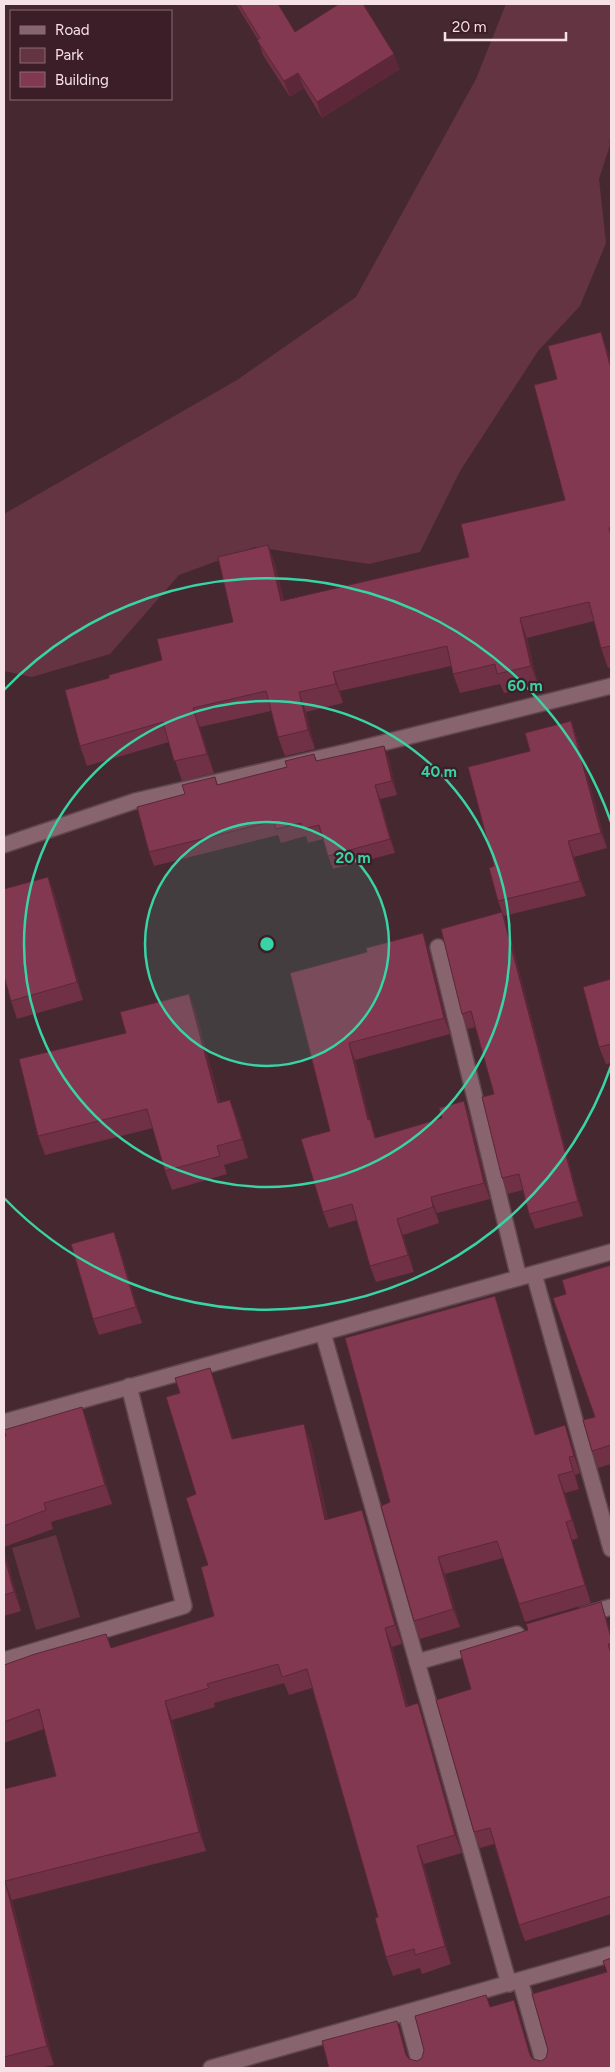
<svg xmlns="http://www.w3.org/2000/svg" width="615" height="2072" font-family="Figtree,sans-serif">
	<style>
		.green { fill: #653443 }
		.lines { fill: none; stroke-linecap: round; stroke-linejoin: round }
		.street-casing { stroke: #60464e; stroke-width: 18 }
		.street { stroke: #88646e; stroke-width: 15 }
		.wall { fill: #703046 }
		.shaded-wall { fill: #5b2739 }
		.building { fill: #823851; stroke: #5b2739 }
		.ring { fill: none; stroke: #39d4a5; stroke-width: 2.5 }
		.centre { fill: #39d4a5; stroke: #3b1e27; stroke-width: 2.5 }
		.ring-label { font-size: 15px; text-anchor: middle; font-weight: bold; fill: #39d4a5; stroke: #3b1e27; stroke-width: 4.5; stroke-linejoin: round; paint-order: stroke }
	</style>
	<rect width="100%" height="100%" fill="#462831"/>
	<path class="green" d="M 506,4 L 611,4 L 611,142 L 599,179 L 606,243 L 580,306 L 538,351 L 460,471 L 420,552 L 369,564 L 255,547 L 179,575 L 110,654 L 32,677 L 4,671 L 4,514 L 237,380 L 356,297 L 476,79 Z
		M 56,1535 L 80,1617 L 36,1630 L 12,1548 Z"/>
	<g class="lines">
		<defs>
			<path id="street" d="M 4,845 L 135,801 L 350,751 L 611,686
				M 438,947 L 519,1278
				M 534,1274 L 611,1549
				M 323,1333 L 509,1984
				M 4,1422 L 611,1252
				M 584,1615 L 611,1607
				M 4,1660 L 184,1606 L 129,1386
				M 417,1662 L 517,1634
				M 520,1980 L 545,2068
				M 406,2013 L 421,2068
				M 211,2068 L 611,1954"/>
		</defs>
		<use href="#street" class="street-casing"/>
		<use href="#street" class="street"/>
	</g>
	<path class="wall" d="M 236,4 L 278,4 L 295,32 L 400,69 L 322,118 L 304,88 L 290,97 L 263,55 L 258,40 Z
		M 608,351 L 611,364 L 611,667 L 608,668 L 601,648 L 594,621 L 527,638 L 538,685 L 504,693 L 500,684 L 460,693 L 453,674 L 451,666 L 340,691 L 343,703 L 306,712 L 315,749 L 285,756 L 278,737 L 271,711 L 200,727 L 214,773 L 182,781 L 169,742 L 87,766 L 80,746 L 109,678 L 162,660 L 233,622 L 268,545 L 275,564 L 284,601 L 469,557 L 565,500 L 557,379 Z
		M 571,721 L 577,737 L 607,848 L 574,857 L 586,896 L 504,916 L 508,928 L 583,1216 L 535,1229 L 529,1214 L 523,1190 L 508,1194 L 502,1178 L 494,1094 L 475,1027 L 468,1029 L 462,1014 L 502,912 L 498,901 L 494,866 L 530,751 Z
		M 384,746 L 389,759 L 397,795 L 380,799 L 395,853 L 333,869 L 328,856 L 323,839 L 308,843 L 306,836 L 281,843 L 278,835 L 154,866 L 149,852 L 185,794 L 215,777 L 218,785 L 287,767 L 314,754 L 317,761 Z
		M 48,877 L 55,895 L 83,1000 L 17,1019 L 11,1001 L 4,978 L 4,889 Z
		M 429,949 L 450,1034 L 355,1060 L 369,1119 L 376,1138 L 442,1118 L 464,1101 L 470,1117 L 490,1199 L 437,1213 L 439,1223 L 403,1235 L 414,1272 L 376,1282 L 370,1266 L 357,1220 L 329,1228 L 323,1212 L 330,1131 L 290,973 Z
		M 611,979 L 611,1063 L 606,1064 L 599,1047 Z
		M 189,994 L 196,1013 L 220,1102 L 230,1100 L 237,1118 L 248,1158 L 224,1165 L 227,1174 L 172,1190 L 165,1171 L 153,1128 L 45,1155 L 38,1136 L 126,1033 Z
		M 120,1249 L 142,1323 L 99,1335 L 93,1319 Z
		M 611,1265 L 611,1464 L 598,1468 L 592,1451 L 595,1417 L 566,1294 Z
		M 501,1314 L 536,1435 L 572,1443 L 580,1473 L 575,1475 L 579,1489 L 565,1493 L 578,1538 L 572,1540 L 591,1603 L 525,1622 L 503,1558 L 445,1574 L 460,1627 L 420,1639 L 414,1621 L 390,1502 Z
		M 216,1386 L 233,1439 L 311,1442 L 328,1520 L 369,1529 L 402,1644 L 392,1647 L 408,1706 L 418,1703 L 424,1722 L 462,1853 L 424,1864 L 451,1964 L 422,1974 L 420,1968 L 393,1976 L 386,1957 L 378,1917 L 312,1688 L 289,1695 L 284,1683 L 214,1703 L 215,1707 L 172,1720 L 206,1851 L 12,1900 L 54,2065 L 40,2068 L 4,2068 L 4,1789 L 56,1776 L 44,1729 L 4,1743 L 4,1665 L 106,1634 L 111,1648 L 214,1616 L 208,1565 L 196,1494 Z
		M 89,1426 L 112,1504 L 51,1522 L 53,1529 L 4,1547 L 4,1437 Z
		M 4,1549 L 21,1611 L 4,1616 Z
		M 601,1602 L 611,1634 L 611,1914 L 525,1941 L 519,1925 L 494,1844 L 480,1848 L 474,1832 L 471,1689 L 528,1630 Z"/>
	<path class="shaded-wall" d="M 394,54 L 400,69 L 322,118 L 317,102 Z
		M 298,73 L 304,88 L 290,97 L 284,81 Z
		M 601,332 L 608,351 L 611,364 L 611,369 Z
		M 268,545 L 275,564 L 288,620 L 281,601 Z
		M 520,618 L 527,638 L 538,685 L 531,666 Z
		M 333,672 L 340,691 L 343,703 L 336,684 Z
		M 299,692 L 306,712 L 315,749 L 308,730 Z
		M 193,708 L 200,727 L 214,773 L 207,754 Z
		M 571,721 L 577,737 L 607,848 L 601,833 Z
		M 384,746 L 389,759 L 397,795 L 392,781 Z
		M 375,785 L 380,799 L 395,853 L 390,839 Z
		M 568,841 L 574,857 L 586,896 L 580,881 Z
		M 48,877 L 55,895 L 83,1000 L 77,982 Z
		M 502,912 L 508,928 L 583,1216 L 578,1201 Z
		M 423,933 L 429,949 L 450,1034 L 444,1018 Z
		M 189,994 L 196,1013 L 225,1122 L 218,1103 Z
		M 349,1043 L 355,1060 L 374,1136 L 368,1120 Z
		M 230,1100 L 237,1118 L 248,1158 L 242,1139 Z
		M 464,1101 L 470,1117 L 490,1199 L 484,1183 Z
		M 431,1197 L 437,1213 L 439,1223 L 433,1207 Z
		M 397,1219 L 403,1235 L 414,1272 L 408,1255 Z
		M 114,1232 L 120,1249 L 142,1323 L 136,1307 Z
		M 495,1296 L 501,1314 L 541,1453 L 535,1435 Z
		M 210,1368 L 216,1386 L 239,1458 L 232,1439 Z
		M 82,1407 L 89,1426 L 112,1504 L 105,1485 Z
		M 304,1424 L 311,1442 L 332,1539 L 325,1520 Z
		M 565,1425 L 572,1443 L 580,1473 L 574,1456 Z
		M 569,1457 L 575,1475 L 579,1489 L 573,1471 Z
		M 558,1475 L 565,1493 L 578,1538 L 572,1520 Z
		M 362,1510 L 369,1529 L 402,1644 L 395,1625 Z
		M 566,1522 L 572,1540 L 591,1603 L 585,1585 Z
		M 4,1549 L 21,1611 L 14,1592 L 4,1555 Z
		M 438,1557 L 445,1574 L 460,1627 L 453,1609 Z
		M 601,1602 L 611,1634 L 611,1638 Z
		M 385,1628 L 392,1647 L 413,1726 L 406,1707 Z
		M 165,1701 L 172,1720 L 206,1851 L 199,1832 Z
		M 418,1703 L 424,1722 L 462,1853 L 455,1835 Z
		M 417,1846 L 424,1864 L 451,1964 L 445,1946 Z
		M 5,1881 L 12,1900 L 54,2065 L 47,2046 Z
		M 514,2000 L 520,2016 L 535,2068 L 530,2055 Z
		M 397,2021 L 403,2037 L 411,2068 L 406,2055 Z"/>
	<path class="building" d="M 239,4 L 278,4 L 295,32 L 339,4 L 363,4 L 394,54 L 317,102 L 298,73 L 284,81 L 257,40 L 260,38 Z
		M 609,140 L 611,140 L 611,147 Z
		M 601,332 L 610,365 L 611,364 L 611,527 L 609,528 L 611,536 L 611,646 L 601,648 L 589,602 L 520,618 L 531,666 L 497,674 L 495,664 L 453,674 L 447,646 L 333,672 L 336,684 L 299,692 L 308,730 L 278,737 L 266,691 L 193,708 L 207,754 L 174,761 L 163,722 L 80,746 L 65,690 L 109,678 L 109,675 L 162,660 L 157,639 L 233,622 L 218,557 L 268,545 L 281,601 L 469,557 L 461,524 L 565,500 L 534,385 L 557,379 L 548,346 Z
		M 571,721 L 601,833 L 568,841 L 580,881 L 498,901 L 489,868 L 494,866 L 468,767 L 530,751 L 525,733 Z
		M 384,746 L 392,781 L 375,785 L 390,839 L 328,856 L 319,825 L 303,829 L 301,823 L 276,829 L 274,821 L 149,852 L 137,807 L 185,794 L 182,785 L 215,777 L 217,785 L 287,767 L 285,761 L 314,754 L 316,761 Z
		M 48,877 L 77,982 L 11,1001 L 4,976 L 4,889 Z
		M 502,912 L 578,1201 L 529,1214 L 519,1174 L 502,1178 L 482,1097 L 494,1094 L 471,1011 L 462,1014 L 441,929 Z
		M 423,933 L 444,1018 L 349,1043 L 368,1120 L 370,1119 L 375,1138 L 442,1118 L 439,1108 L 464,1101 L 484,1183 L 431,1197 L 433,1207 L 397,1219 L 408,1255 L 370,1266 L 352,1204 L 323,1212 L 301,1139 L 330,1131 L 290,973 L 367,952 L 366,948 Z
		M 611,979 L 611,1044 L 599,1047 L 583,987 Z
		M 189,994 L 218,1103 L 230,1100 L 242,1139 L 217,1146 L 220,1156 L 165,1171 L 147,1109 L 38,1136 L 19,1059 L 126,1033 L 120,1012 Z
		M 114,1232 L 136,1307 L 93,1319 L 71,1244 Z
		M 611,1265 L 611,1445 L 592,1451 L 583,1420 L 595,1417 L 553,1298 L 566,1294 L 562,1280 Z
		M 495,1296 L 535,1435 L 565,1425 L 574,1456 L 569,1457 L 573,1471 L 558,1475 L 572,1520 L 566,1522 L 585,1585 L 519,1604 L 497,1541 L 438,1557 L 453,1609 L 414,1621 L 381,1506 L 390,1502 L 345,1338 Z
		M 210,1368 L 232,1439 L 304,1424 L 325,1520 L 362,1510 L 395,1625 L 385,1628 L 406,1707 L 418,1703 L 455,1835 L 417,1846 L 445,1946 L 415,1955 L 414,1949 L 386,1957 L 375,1918 L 378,1917 L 307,1669 L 282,1677 L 278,1664 L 207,1684 L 209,1688 L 165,1701 L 199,1832 L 5,1881 L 47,2046 L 4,2057 L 4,1789 L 56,1776 L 39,1709 L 4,1722 L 4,1665 L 35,1654 L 106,1634 L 111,1648 L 214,1616 L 201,1567 L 208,1565 L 186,1498 L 196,1494 L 166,1397 L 180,1393 L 175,1378 Z
		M 82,1407 L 105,1485 L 44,1503 L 46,1510 L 4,1526 L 4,1437 L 6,1436 L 4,1430 Z
		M 4,1555 L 14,1592 L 4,1595 Z
		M 601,1602 L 611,1638 L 611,1644 L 608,1644 L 611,1654 L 611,1896 L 519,1925 L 490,1828 L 474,1832 L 436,1700 L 471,1689 L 460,1651 L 528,1630 L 526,1624 Z
		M 611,1958 L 611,2068 L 329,2068 L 322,2041 L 397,2021 L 406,2055 L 409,2059 L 417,2061 L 422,2058 L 424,2050 L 415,2016 L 486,1995 L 490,2007 L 514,2000 L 530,2055 L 533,2059 L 541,2061 L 546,2058 L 548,2050 L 532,1994 L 607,1972 L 603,1961 Z"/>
	<circle cx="267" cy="944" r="122" fill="#39d4a5" fill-opacity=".12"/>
	<g class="ring">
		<circle cx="267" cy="944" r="122"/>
		<circle cx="267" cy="944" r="243"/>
		<path d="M611 1066A365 365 0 0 1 4 1198M4 690A365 365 0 0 1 611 822"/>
	</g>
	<circle cx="267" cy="944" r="8" class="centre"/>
	<g class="ring-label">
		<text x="525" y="691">60 m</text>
		<text x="439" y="777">40 m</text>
		<text x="353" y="863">20 m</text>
	</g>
	<rect width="615" height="2072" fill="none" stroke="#f6e1e6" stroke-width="10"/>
	<rect x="10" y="10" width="162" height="90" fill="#3b1e27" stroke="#866c73"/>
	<rect x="20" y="26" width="25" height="8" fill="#88646e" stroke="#866c73"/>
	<text x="55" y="35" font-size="15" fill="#f6e1e6">Road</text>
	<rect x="20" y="48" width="25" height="15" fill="#653443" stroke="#866c73"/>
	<text x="55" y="60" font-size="15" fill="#f6e1e6">Park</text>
	<rect x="20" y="72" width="25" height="15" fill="#823851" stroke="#866c73"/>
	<text x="55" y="85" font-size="15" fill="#f6e1e6">Building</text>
	<path d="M445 32v8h121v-8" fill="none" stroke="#f6e1e6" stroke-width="2.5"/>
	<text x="452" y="32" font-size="15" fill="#f6e1e6" stroke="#3b1e27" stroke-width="4" paint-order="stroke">20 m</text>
</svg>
